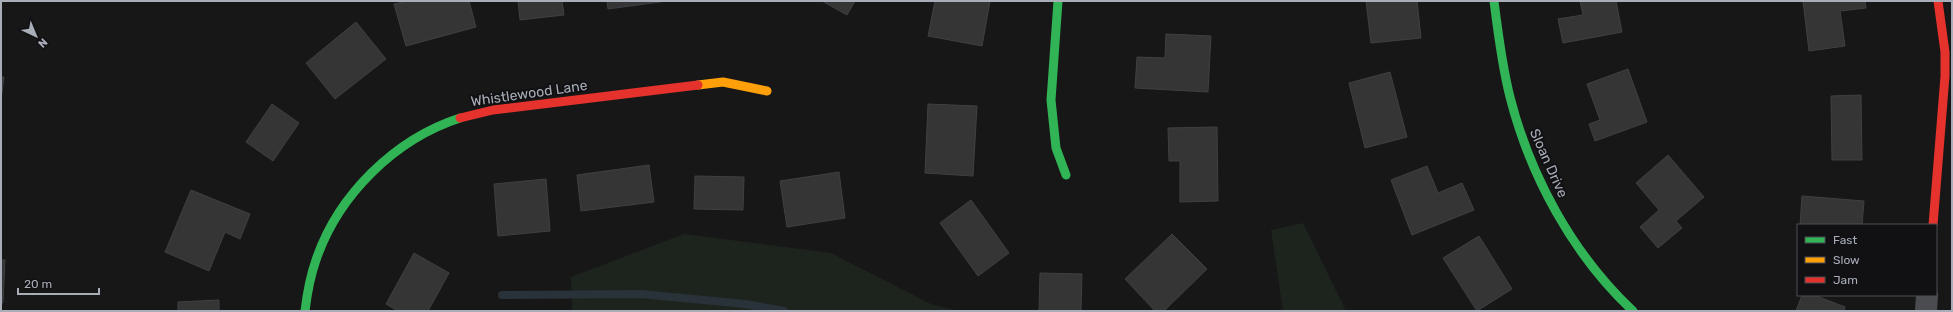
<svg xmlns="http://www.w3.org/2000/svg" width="1953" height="312" font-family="Rubik,sans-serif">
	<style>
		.green { fill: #1d241e }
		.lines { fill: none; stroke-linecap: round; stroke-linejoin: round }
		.stream { stroke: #2a3239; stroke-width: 8 }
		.building { fill: #353536; stroke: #3f4043 }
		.street { stroke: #4b4c50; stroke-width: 22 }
		.fast { stroke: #30b455; stroke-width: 9 }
		.slow { stroke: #ff9f0a; stroke-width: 9 }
		.jam { stroke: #e5322d; stroke-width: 9 }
		.labels { text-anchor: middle; stroke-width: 4; stroke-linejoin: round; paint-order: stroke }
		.street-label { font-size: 14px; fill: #a8adb8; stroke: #111113 }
	</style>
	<rect width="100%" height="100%" fill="#171717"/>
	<path class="green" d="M 1303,223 L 1346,311 L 1283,311 L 1271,230 Z
		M 684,234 L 831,253 L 931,304 L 958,311 L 572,311 L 571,277 Z"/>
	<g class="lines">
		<path class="stream" d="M 502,295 L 641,294 L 745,304 L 784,311"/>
	</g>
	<path class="building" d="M 407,1 L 469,1 L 476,27 L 406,46 L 394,4 Z
		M 518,1 L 562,1 L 564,15 L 520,20 Z
		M 607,1 L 667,1 L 608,9 Z
		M 822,1 L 855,1 L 847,15 Z
		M 935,1 L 990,1 L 982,46 L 928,36 Z
		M 1366,1 L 1417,1 L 1421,38 L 1371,43 Z
		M 1580,1 L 1616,1 L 1622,32 L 1563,43 L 1558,19 L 1583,15 Z
		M 1803,1 L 1865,1 L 1866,8 L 1840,11 L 1845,46 L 1809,51 Z
		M 356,22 L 386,59 L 335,99 L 306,63 Z
		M 1166,34 L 1211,36 L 1208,92 L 1135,88 L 1137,57 L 1165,58 Z
		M 1628,69 L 1647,122 L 1595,141 L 1589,124 L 1600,120 L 1587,84 Z
		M 1390,72 L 1407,137 L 1365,148 L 1349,83 Z
		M 1,77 L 4,77 L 1,100 Z
		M 1861,95 L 1862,160 L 1832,160 L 1831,96 Z
		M 272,104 L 299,123 L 273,161 L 246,142 Z
		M 928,104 L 977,106 L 973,176 L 925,173 Z
		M 1217,127 L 1218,201 L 1180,202 L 1180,161 L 1169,161 L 1168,128 Z
		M 1668,155 L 1704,197 L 1676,221 L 1682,228 L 1658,248 L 1640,227 L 1659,210 L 1636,183 Z
		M 649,165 L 654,202 L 581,211 L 577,175 Z
		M 1427,166 L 1438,193 L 1462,183 L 1474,210 L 1412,235 L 1391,180 Z
		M 839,172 L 845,218 L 787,227 L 780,181 Z
		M 695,176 L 744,177 L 743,210 L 694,209 Z
		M 546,179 L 550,231 L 498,236 L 494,184 Z
		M 191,190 L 250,214 L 240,239 L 225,232 L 209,271 L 165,252 Z
		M 1802,196 L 1864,201 L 1862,225 L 1800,225 Z
		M 971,200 L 1009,253 L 978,276 L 940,223 Z
		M 1172,234 L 1207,269 L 1164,311 L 1155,311 L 1125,279 Z
		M 1479,236 L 1512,289 L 1477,311 L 1443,258 Z
		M 414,253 L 449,273 L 428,311 L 398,311 L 386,304 Z
		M 1,260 L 5,260 L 3,303 L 1,303 Z
		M 1040,273 L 1082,274 L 1081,311 L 1039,311 Z
		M 1802,295 L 1814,295 L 1845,307 L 1844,311 L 1796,311 Z
		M 219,300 L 219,311 L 178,311 L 178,302 Z"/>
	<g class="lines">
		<path class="street" d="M 1926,311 L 1927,295"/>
		<path class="fast" d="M 1058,1 L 1051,100 L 1056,148 L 1066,175
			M 1494,1 C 1498,33 1502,66 1510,97 C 1530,176 1573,255 1633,311
			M 305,311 C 307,294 310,277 316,260 C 338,195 395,139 460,118"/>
		<path class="slow" d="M 698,85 L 723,82 L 767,91"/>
		<path class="jam" d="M 460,118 L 493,110 L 698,85
			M 1933,225 L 1945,76 L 1945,52 L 1938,1"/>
	</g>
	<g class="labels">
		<g class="street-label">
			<text transform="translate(529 93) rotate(-8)" y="5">Whistlewood Lane</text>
			<text transform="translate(1549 163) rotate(66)" y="5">Sloan Drive</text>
		</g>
	</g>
	<rect width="1953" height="312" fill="none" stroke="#a8adb8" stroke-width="4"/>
	<rect x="1797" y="224" width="140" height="72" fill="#111113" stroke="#4d4f55"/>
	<rect x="1805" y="237" width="20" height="6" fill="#30b455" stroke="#4d4f55"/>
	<text x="1833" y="244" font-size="12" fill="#a8adb8">Fast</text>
	<rect x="1805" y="257" width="20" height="6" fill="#ff9f0a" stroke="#4d4f55"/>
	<text x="1833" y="264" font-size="12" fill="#a8adb8">Slow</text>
	<rect x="1805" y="277" width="20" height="6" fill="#e5322d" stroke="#4d4f55"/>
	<text x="1833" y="284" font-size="12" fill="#a8adb8">Jam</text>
	<g transform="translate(36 36) rotate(136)" stroke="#111113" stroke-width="3" paint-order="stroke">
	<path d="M0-3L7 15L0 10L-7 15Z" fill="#a8adb8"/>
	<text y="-6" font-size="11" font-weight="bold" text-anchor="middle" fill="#a8adb8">N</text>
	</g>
	<path d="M18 288v6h81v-6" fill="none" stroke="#a8adb8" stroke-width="2"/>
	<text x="24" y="288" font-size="12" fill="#a8adb8" stroke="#111113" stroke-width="3" paint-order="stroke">20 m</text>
</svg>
